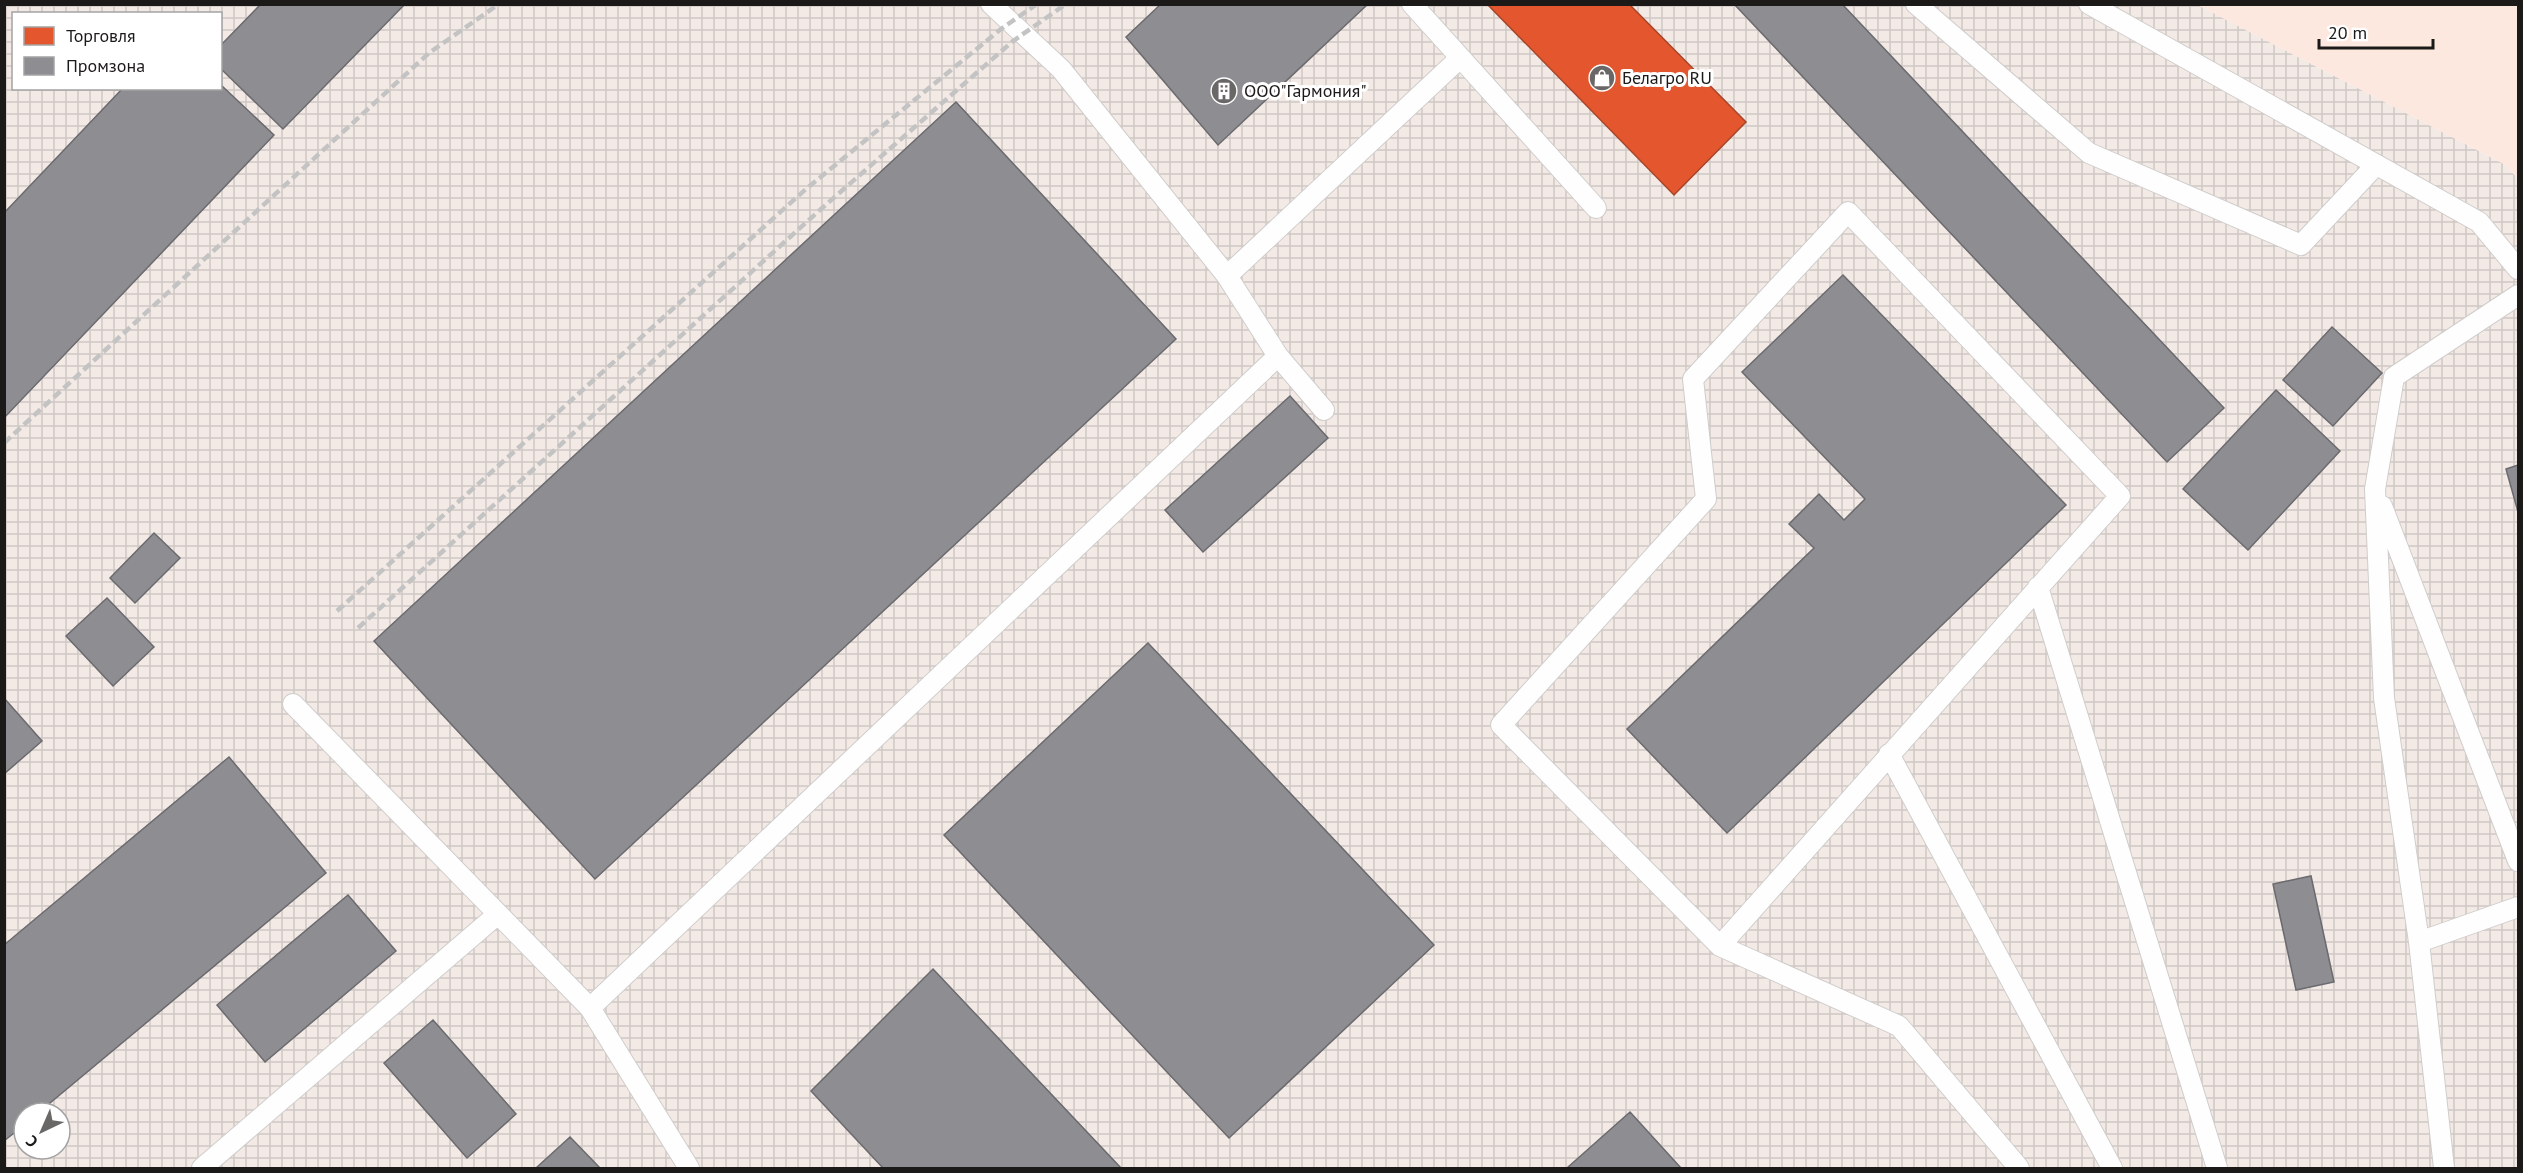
<svg xmlns="http://www.w3.org/2000/svg" width="2523" height="1173" font-family="'PT Sans',sans-serif">
	<style>
		.industrial { fill: url(#industrial-grid); fill-rule: evenodd }
		.green { fill: #fde8df }
		.shops { fill: #e4572e; stroke: #a84528; stroke-width: 1.5 }
		.industry { fill: #8d8d92; stroke: #6b6a6e; stroke-width: 1.5 }
		.lines { fill: none; stroke-linecap: round; stroke-linejoin: round }
		.service-casing { stroke: #cfcdcc; stroke-width: 22 }
		.service { stroke: #fffefe; stroke-width: 20 }
		.rail { stroke: #c4c3c3; stroke-width: 4.5; stroke-dasharray: 9 4.5; stroke-linecap: butt }
		.labels { text-anchor: middle; stroke-width: 6; stroke-linejoin: round; paint-order: stroke }
		.poi-label { font-size: 18px; fill: #1c1a19; stroke: #fff; text-anchor: start }
	</style>
	<defs>
		<pattern id="industrial-grid" width="8" height="8" patternUnits="userSpaceOnUse" patternTransform="scale(1.5)"><rect width="8" height="8" fill="#f3eae6"/><path d="M0 4h8M4 0v8" fill="none" stroke="#d0c8c5"/></pattern>
	</defs>
	<rect width="100%" height="100%" fill="#fcf9f7"/>
	<path class="industrial" d="M 5,5 L 2198,5 L 2506,165 L 2518,179 L 2518,1168 L 5,1168 ZM 14,14 L 220,14 L 220,88 L 14,88 ZM 24,1113 L 60,1113 L 60,1149 L 24,1149 Z"/>
	<path class="green" d="M 2198,5 L 2518,5 L 2518,179 L 2506,165 Z"/>
	<path class="shops" d="M 1487,4 L 1629,4 L 1746,122 L 1674,195 Z"/>
	<path class="industry" d="M 261,4 L 405,4 L 283,129 L 220,68 L 220,46 Z
		M 1161,4 L 1368,4 L 1218,145 L 1126,37 Z
		M 1734,4 L 1842,4 L 2224,408 L 2167,462 Z
		M 220,84 L 274,135 L 4,418 L 4,213 L 123,88 L 220,88 Z
		M 956,102 L 1176,339 L 595,879 L 374,641 Z
		M 1843,275 L 2066,505 L 1727,833 L 1627,729 L 1814,548 L 1789,524 L 1819,494 L 1844,520 L 1865,499 L 1742,372 Z
		M 2332,327 L 2382,373 L 2333,426 L 2283,380 Z
		M 2276,390 L 2340,451 L 2248,550 L 2183,489 Z
		M 1290,396 L 1328,438 L 1203,552 L 1165,510 Z
		M 2518,465 L 2518,512 L 2506,469 Z
		M 154,533 L 180,558 L 135,603 L 110,578 Z
		M 107,598 L 154,647 L 113,686 L 66,636 Z
		M 1148,643 L 1434,945 L 1229,1138 L 944,835 Z
		M 4,698 L 42,741 L 4,774 Z
		M 229,757 L 326,873 L 38,1113 L 24,1113 L 24,1125 L 4,1141 L 4,945 Z
		M 2311,876 L 2334,982 L 2296,990 L 2273,884 Z
		M 348,895 L 396,951 L 265,1062 L 217,1005 Z
		M 933,969 L 1121,1168 L 883,1168 L 811,1091 Z
		M 433,1020 L 516,1114 L 467,1158 L 384,1063 Z
		M 1630,1112 L 1681,1168 L 1567,1168 Z
		M 570,1137 L 600,1168 L 536,1168 Z"/>
	<g class="lines">
		<defs>
			<path id="service" d="M 991,4 L 1061,69 L 1227,276 L 1278,356 L 1324,410
				M 1412,4 L 1596,208
				M 1916,4 L 2089,153 L 2301,245 L 2376,165
				M 2089,4 L 2479,222 L 2518,269
				M 1848,212 L 2120,496 L 1720,946 L 1501,725 L 1706,499 L 1693,379 Z
				M 1227,276 L 1460,58
				M 2382,506 L 2518,861
				M 2038,587 L 2217,1168
				M 293,704 L 590,1008
				M 1889,754 L 2112,1168
				M 2419,942 L 2518,907
				M 1720,946 L 1899,1026 L 2019,1168
				M 202,1168 L 498,914
				M 689,1168 L 590,1008 L 1278,356
				M 2444,1168 L 2419,942 L 2384,698 L 2375,489 L 2394,377 L 2518,295"/>
		</defs>
		<use href="#service" class="service-casing"/>
		<use href="#service" class="service"/>
		<path class="rail" d="M 4,443 L 429,53 L 499,4
			M 337,611 L 806,189 L 1001,29 L 1037,4
			M 358,628 L 821,209 L 1013,41 L 1066,4"/>
	</g>
	<defs>
		<symbol id="shop-disc" viewBox="-11 -11 22 22"><circle r="9.5" fill="#6a6867" stroke="#fff"/><path d="M-5-2.5h2.3a2.7 3.5 0 0 1 5.4 0H5L5.5 6h-11ZM-1.5-2.5h3a1.5 2.3 0 0 0-3 0Z" fill="#fff"/></symbol>
		<symbol id="building-disc" viewBox="-11 -11 22 22"><circle r="9.5" fill="#6a6867" stroke="#fff"/><path d="M-4-6H4V6H1V3H-1V6H-4ZM-2.5-4.3h1.7v1.8h-1.7ZM.8-4.3h1.7v1.8H.8ZM-2.5-1h1.7V.8h-1.7ZM.8-1h1.7V.8H.8Z" fill="#fff"/></symbol>
	</defs>
	<g fill-rule="evenodd">
		<use href="#shop-disc" x="1587" y="63" width="30" height="30"/>
		<use href="#building-disc" x="1209" y="76" width="30" height="30"/>
	</g>
	<g class="labels">
		<g class="poi-label">
			<text x="1622" y="84">Белагро RU</text>
			<text x="1244" y="97">ООО"Гармония"</text>
		</g>
	</g>
	<rect width="2523" height="1173" fill="none" stroke="#1c1a19" stroke-width="12"/>
	<rect x="12" y="12" width="210" height="78" fill="#ffffff" stroke="#a4a3a3" stroke-width="1.5"/>
	<rect x="24" y="27" width="30" height="18" fill="#e4572e" stroke="#a4a3a3" stroke-width="1.5"/>
	<text x="66" y="42" font-size="18" fill="#1c1a19">Торговля</text>
	<rect x="24" y="57" width="30" height="18" fill="#8d8d92" stroke="#a4a3a3" stroke-width="1.5"/>
	<text x="66" y="72" font-size="18" fill="#1c1a19">Промзона</text>
	<g transform="translate(42 1131) rotate(224)"><circle r="28" fill="#ffffff" stroke="#a4a3a3" stroke-width="1.5"/>
	<path d="M0-4.5L10 22L0 15L-10 22Z" fill="#6a6867"/>
	<text y="-9" font-size="16" font-weight="bold" text-anchor="middle" fill="#1c1a19">С</text>
	</g>
	<path d="M2319 39v9h114v-9" fill="none" stroke="#1c1a19" stroke-width="3"/>
	<text x="2328" y="39" font-size="18" fill="#1c1a19" stroke="#ffffff" stroke-width="4.5" paint-order="stroke">20 m</text>
</svg>
